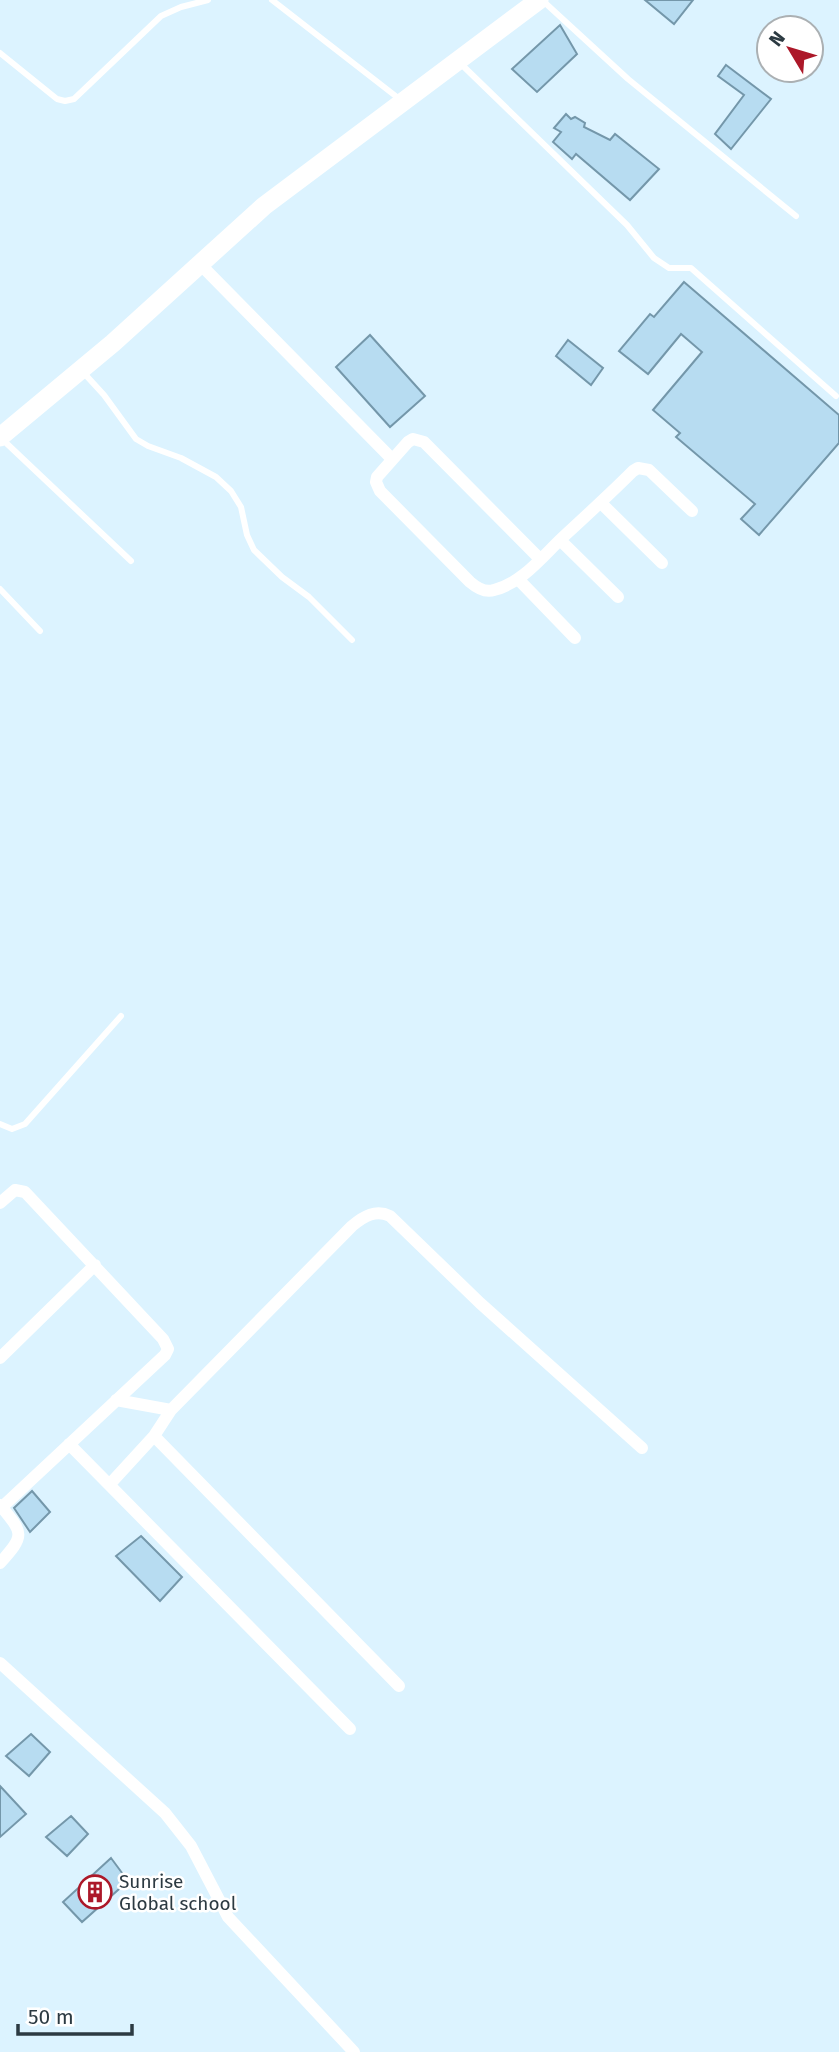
<svg xmlns="http://www.w3.org/2000/svg" width="839" height="2052" font-family="'Fira Sans',sans-serif">
	<style>
		.building { fill: #b7dcf1; stroke: #7497aa; stroke-width: 2 }
		.lines { fill: none; stroke-linecap: round; stroke-linejoin: round }
		.service { stroke: #fff; stroke-width: 6 }
		.minor { stroke: #fff; stroke-width: 12 }
		.secondary { stroke: #fff; stroke-width: 19 }
		.labels { text-anchor: middle; stroke-width: 5; stroke-linejoin: round; paint-order: stroke }
		.poi-label { font-size: 19px; fill: #2c3a42; stroke: #fff; text-anchor: start }
	</style>
	<rect width="100%" height="100%" fill="#dcf3ff"/>
	<path class="building" d="M 645,0 L 693,0 L 674,24 Z
		M 560,25 L 577,54 L 537,92 L 512,69 Z
		M 726,65 L 771,99 L 731,149 L 715,134 L 744,95 L 718,76 Z
		M 566,114 L 571,119 L 575,117 L 585,123 L 584,127 L 610,140 L 615,134 L 659,169 L 630,200 L 576,154 L 572,159 L 553,142 L 561,132 L 554,128 Z
		M 684,282 L 839,415 L 839,443 L 759,535 L 741,519 L 755,504 L 676,437 L 680,433 L 653,410 L 702,352 L 681,334 L 648,374 L 619,351 L 650,314 L 654,317 Z
		M 370,335 L 425,396 L 390,427 L 336,367 Z
		M 568,340 L 603,368 L 591,385 L 556,356 Z
		M 32,1491 L 50,1512 L 30,1532 L 14,1508 Z
		M 141,1536 L 182,1577 L 160,1601 L 116,1556 Z
		M 31,1734 L 50,1752 L 29,1776 L 6,1756 Z
		M 0,1786 L 26,1814 L 0,1837 Z
		M 71,1816 L 88,1834 L 67,1856 L 46,1837 Z
		M 111,1858 L 128,1881 L 82,1922 L 63,1902 Z"/>
	<g class="lines">
		<path class="service" d="M 272,0 L 402,101
			M 542,0 L 628,79 L 796,216
			M 0,53 L 57,99 L 65,101 L 74,99 L 161,16 L 181,7 L 208,0
			M 460,63 L 627,225 L 654,258 L 669,268 L 691,268 L 836,396
			M 82,371 L 104,395 L 136,439 L 148,446 L 181,458 L 216,477 L 231,491 L 241,507 L 247,535 L 254,550 L 282,577 L 309,597 L 352,640
			M 3,440 L 131,561
			M 0,589 L 40,631
			M 0,1124 L 12,1129 L 25,1124 L 121,1016"/>
		<path class="minor" d="M 200,264 L 392,459
			M 601,503 L 662,563
			M 560,540 L 618,597
			M 540,559 L 424,442 L 413,439 L 408,442 L 377,477 L 376,482 L 380,491 L 470,582 C 477,588 485,593 494,590 C 522,583 542,557 562,538 C 586,516 610,494 633,471 L 638,468 L 649,470 L 692,511
			M 518,579 L 575,638
			M 0,1203 L 15,1190 L 25,1192 L 163,1339 L 168,1349 L 165,1355 L 2,1507
			M 0,1358 L 95,1265
			M 116,1400 L 171,1410
			M 154,1436 L 399,1686
			M 69,1444 L 350,1729
			M 110,1484 L 154,1436 L 171,1410 L 352,1226 C 364,1216 376,1209 390,1216 L 480,1303 L 642,1448
			M 0,1505 C 24,1534 25,1535 0,1563
			M 0,1663 L 165,1813 L 191,1846 L 228,1917 L 354,2052"/>
		<path class="secondary" d="M 0,437 L 113,343 L 264,206 L 539,0"/>
	</g>
	<defs>
		<symbol id="building-ring" viewBox="-11 -11 22 22"><circle r="9.5" fill="#fff" stroke="#ac1829" stroke-width="1.5"/><path d="M-4-6H4V6H1V3H-1V6H-4ZM-2.5-4.3h1.7v1.8h-1.7ZM.8-4.3h1.7v1.8H.8ZM-2.5-1h1.7V.8h-1.7ZM.8-1h1.7V.8H.8Z" fill="#ac1829"/></symbol>
	</defs>
	<g fill-rule="evenodd">
		<use href="#building-ring" x="76" y="1873" width="38" height="38"/>
	</g>
	<g class="labels">
		<g class="poi-label">
			<text x="119" y="1888">Sunrise<tspan x="119" dy="22">Global school</tspan></text>
		</g>
	</g>
	<g transform="translate(790 49) rotate(308)"><circle r="33" fill="#ffffff" stroke="#abb0b3" stroke-width="2"/>
	<path d="M0-5L12 26L0 18L-12 26Z" fill="#ac1829"/>
	<text y="-10" font-size="19" font-weight="bold" text-anchor="middle" fill="#2c3a42">N</text>
	</g>
	<path d="M18 2024v10h114v-10" fill="none" stroke="#2c3a42" stroke-width="3.5"/>
	<text x="28" y="2024" font-size="21" fill="#2c3a42" stroke="#ffffff" stroke-width="5" paint-order="stroke">50 m</text>
</svg>
